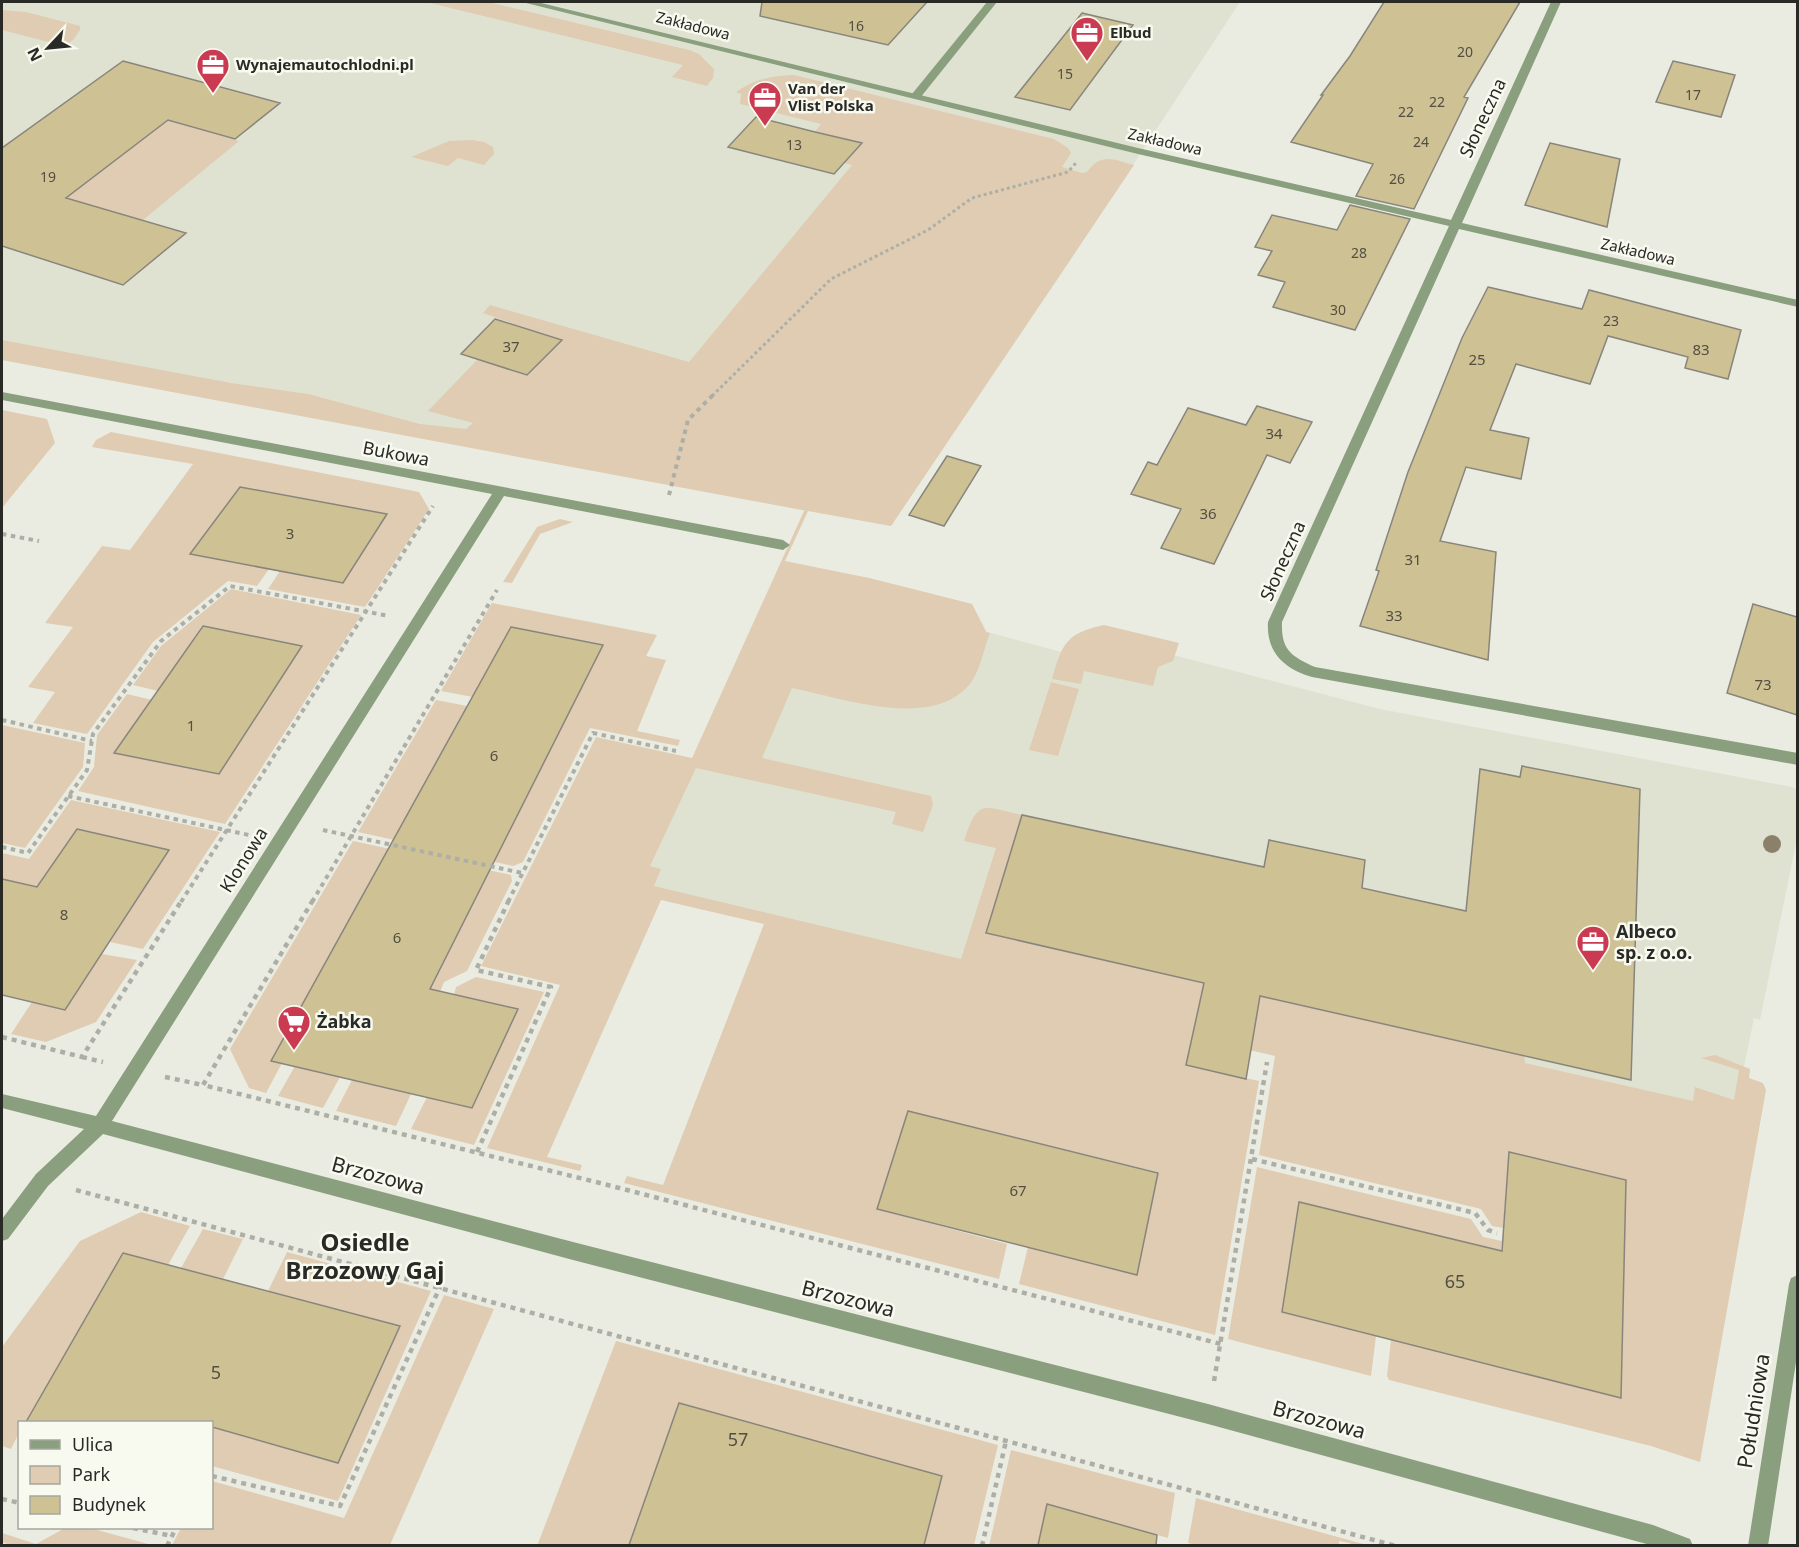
<svg xmlns="http://www.w3.org/2000/svg" width="1799" height="1547" font-family="'Noto Sans',sans-serif">
	<style>
		.built { fill: #dfe2d1 }
		.green { fill: #dfccb2 }
		.building { fill: #cec194; stroke: #88857d; stroke-width: 1.5 }
		.lines { fill: none; stroke-linecap: round; stroke-linejoin: round }
		.path-far2 { stroke: #adafa7; stroke-width: 3; stroke-dasharray: 3 3; stroke-linecap: butt }
		.path-far1 { stroke: #adafa7; stroke-width: 4; stroke-dasharray: 4.5 4.5; stroke-linecap: butt }
		.path { stroke: #adafa7; stroke-width: 4.5; stroke-dasharray: 5 5; stroke-linecap: butt }
		.lane { fill: #8a9f7d; fill-rule: evenodd }
		.street { fill: #8a9f7d; fill-rule: evenodd }
		.tree { fill: #8b816b }
		.labels { text-anchor: middle; stroke-width: 5; stroke-linejoin: round; paint-order: stroke }
		.far-number-label { font-size: 14px; fill: #524f42 }
		.far-street-label { font-size: 15px; fill: #292926; stroke: #f8f9ef }
		.far-poi-label { font-size: 15px; font-weight: bold; fill: #292926; stroke: #f8f9ef; text-anchor: start }
		.number-label { font-size: 15px; fill: #524f42 }
		.street-label { font-size: 18px; fill: #292926; stroke: #f8f9ef }
		.poi-label { font-size: 18px; font-weight: bold; fill: #292926; stroke: #f8f9ef; text-anchor: start }
		.near-number-label { font-size: 18px; fill: #524f42 }
		.near-street-label { font-size: 21px; fill: #292926; stroke: #f8f9ef }
		.near-neighbourhood-label { font-size: 24px; font-weight: bold; fill: #292926; stroke: #f8f9ef }
	</style>
	<rect width="100%" height="100%" fill="#eaece2"/>
	<path class="built" d="M 2,2 L 1240,2 L 1062,273 L 891,526 L 2,360 Z
		M 784,562 L 869,578 L 972,604 L 987,632 L 1065,653 L 1100,636 L 1380,709 L 1792,787 L 1797,790 L 1797,838 L 1760,1020 L 1754,1018 L 1744,1067 L 1750,1069 L 1736,1136 L 634,892 Z"/>
	<path class="green" d="M 426,2 L 488,2 L 689,50 L 699,54 L 714,69 L 713,78 L 707,86 L 672,77 L 683,65 Z
		M 2,10 L 26,12 L 80,26 L 80,30 L 73,40 L 64,46 L 2,30 Z
		M 794,75 L 1054,139 L 1068,148 L 1071,153 L 1062,167 L 1082,173 L 1087,172 C 1102,152 1113,160 1134,165 L 891,526 L 808,511 L 785,561 L 869,578 L 972,604 L 986,632 L 990,633 C 984,648 981,667 972,681 C 936,732 842,698 792,688 L 762,758 L 931,796 L 933,805 L 923,832 L 892,824 L 896,812 L 696,768 L 650,866 L 661,869 L 654,886 L 961,959 L 996,848 L 964,841 C 978,798 982,806 1022,815 L 986,933 L 1524,1056 L 1525,1063 L 1693,1101 L 1695,1087 L 1734,1100 L 1739,1070 L 1701,1058 L 1715,1055 L 1750,1069 L 1749,1078 L 1763,1083 L 1766,1090 L 1700,1462 L 1651,1446 L 1389,1380 L 1387,1376 L 1391,1340 L 1621,1398 L 1626,1180 L 1509,1152 L 1503,1228 L 1492,1226 L 1481,1209 L 1259,1155 L 1275,1056 L 1193,1037 L 1187,1065 L 1259,1081 L 1215,1335 L 1019,1284 L 1028,1247 L 1137,1274 L 1157,1172 L 908,1111 L 877,1209 L 1007,1244 L 999,1279 L 624,1183 L 627,1176 L 663,1185 L 764,924 L 661,900 L 547,1157 L 582,1165 L 580,1171 L 487,1148 L 560,985 L 481,966 L 596,737 L 692,758 L 804,511 L 807,511 L 2,360 L 2,340 L 231,383 L 308,394 L 420,424 L 466,429 L 473,423 L 428,411 L 478,359 L 527,375 L 562,341 L 483,313 L 490,305 L 689,362 L 852,165 L 844,163 L 860,144 L 815,132 L 821,124 L 740,104 L 741,94 L 736,92 C 755,79 771,76 794,75 Z
		M 168,120 L 239,141 L 143,220 L 135,218 L 125,226 L 57,205 Z
		M 472,140 L 484,142 L 493,147 L 494,154 L 484,165 L 458,158 L 448,166 L 411,157 L 449,141 Z
		M 2,410 L 47,419 L 55,443 L 2,508 Z
		M 111,432 L 419,492 L 429,509 L 365,607 L 268,589 L 280,571 L 343,583 L 387,514 L 240,487 L 190,554 L 269,569 L 257,586 L 228,581 L 153,642 L 87,734 L 33,723 L 55,692 L 28,687 L 73,627 L 45,623 L 102,546 L 130,550 L 193,464 L 92,447 L 96,440 Z
		M 560,519 L 573,522 L 540,534 L 512,583 L 503,582 L 537,527 Z
		M 231,589 L 361,615 L 225,824 L 78,791 L 94,767 L 97,735 L 127,694 L 152,700 L 115,753 L 219,774 L 301,646 L 202,626 L 158,691 L 133,685 L 161,646 Z
		M 492,603 L 657,635 L 646,656 L 666,660 L 637,731 L 680,740 L 678,746 L 590,728 L 523,862 L 513,866 L 358,832 L 436,700 L 467,706 L 512,826 L 603,645 L 511,627 L 473,697 L 441,691 Z
		M 1104,625 L 1179,643 L 1173,661 L 1158,667 L 1153,686 L 1084,671 L 1081,684 L 1052,679 C 1062,644 1066,633 1104,625 Z
		M 1051,682 L 1079,689 L 1058,756 L 1029,750 Z
		M 2,725 L 85,743 L 83,767 L 25,848 L 2,843 Z
		M 71,800 L 220,832 L 143,949 L 110,942 L 169,850 L 77,829 L 37,887 L 2,879 L 2,853 L 29,859 Z
		M 353,841 L 511,875 L 512,881 L 467,971 L 444,982 L 440,992 L 282,1063 L 266,1093 L 249,1088 L 230,1049 Z
		M 102,954 L 137,960 L 96,1022 L 46,1042 L 11,1034 L 32,1002 L 65,1010 Z
		M 476,977 L 544,992 L 474,1145 L 411,1129 L 427,1097 L 472,1108 L 518,1010 L 454,995 L 456,987 Z
		M 295,1066 L 340,1077 L 323,1108 L 278,1096 Z
		M 352,1080 L 411,1094 L 396,1126 L 336,1111 Z
		M 1257,1167 L 1471,1219 L 1483,1237 L 1502,1241 L 1501,1251 L 1299,1202 L 1282,1312 L 1376,1336 L 1371,1376 L 1228,1339 Z
		M 141,1212 L 190,1226 L 168,1265 L 123,1253 L 26,1422 L 20,1422 L 19,1433 L 11,1449 L 2,1446 L 2,1347 L 80,1241 Z
		M 203,1229 L 243,1239 L 223,1279 L 181,1268 Z
		M 287,1252 L 431,1291 L 338,1501 L 212,1466 L 212,1427 L 338,1463 L 400,1326 L 268,1291 Z
		M 444,1295 L 494,1309 L 390,1545 L 172,1545 L 181,1528 L 212,1528 L 212,1481 L 344,1518 Z
		M 616,1341 L 998,1445 L 974,1545 L 924,1545 L 942,1476 L 679,1403 L 629,1545 L 537,1546 Z
		M 1011,1450 L 1175,1493 L 1168,1538 L 1048,1504 L 1038,1545 L 989,1546 Z
		M 1196,1498 L 1367,1545 L 1350,1545 L 1350,1543 L 1339,1541 L 1339,1546 L 1196,1545 L 1188,1543 Z
		M 65,1528 L 90,1528 L 152,1545 L 13,1546 L 2,1542 L 2,1533 L 36,1544 Z"/>
	<path class="building" d="M 762,2 L 927,2 L 888,45 L 760,16 Z
		M 1384,2 L 1520,2 L 1464,97 L 1468,98 L 1414,209 L 1356,196 L 1373,164 L 1291,142 L 1323,95 L 1321,95 L 1350,56 Z
		M 1082,13 L 1133,25 L 1070,110 L 1015,97 Z
		M 123,61 L 280,103 L 235,139 L 168,120 L 66,198 L 186,233 L 123,285 L 2,246 L 2,148 Z
		M 1673,61 L 1735,75 L 1721,117 L 1656,102 Z
		M 756,117 L 815,132 L 862,143 L 834,174 L 728,147 Z
		M 1550,143 L 1620,159 L 1607,227 L 1525,205 Z
		M 1350,205 L 1410,219 L 1355,330 L 1273,307 L 1285,282 L 1258,275 L 1272,251 L 1255,247 L 1272,215 L 1337,230 Z
		M 1488,287 L 1582,309 L 1589,290 L 1741,330 L 1728,379 L 1685,368 L 1688,357 L 1608,336 L 1590,384 L 1516,364 L 1490,430 L 1529,438 L 1521,479 L 1466,467 L 1440,541 L 1496,552 L 1488,660 L 1360,626 L 1379,571 L 1376,570 L 1408,472 L 1462,338 Z
		M 495,319 L 562,340 L 527,375 L 461,354 Z
		M 1257,406 L 1312,422 L 1290,463 L 1267,455 L 1214,564 L 1161,548 L 1181,509 L 1131,494 L 1148,462 L 1157,465 L 1188,408 L 1246,425 Z
		M 947,456 L 981,466 L 944,526 L 909,515 Z
		M 240,487 L 387,514 L 343,583 L 190,554 Z
		M 1753,604 L 1797,617 L 1797,715 L 1727,693 Z
		M 203,626 L 302,646 L 219,774 L 114,753 Z
		M 511,627 L 603,645 L 430,989 L 518,1009 L 472,1108 L 271,1061 Z
		M 1522,766 L 1640,789 L 1631,1080 L 1260,996 L 1246,1079 L 1186,1065 L 1204,983 L 986,933 L 1022,815 L 1264,867 L 1269,840 L 1365,860 L 1362,888 L 1466,911 L 1480,769 L 1520,777 Z
		M 77,829 L 169,850 L 65,1010 L 2,995 L 2,879 L 37,887 Z
		M 908,1111 L 1158,1173 L 1137,1275 L 877,1209 Z
		M 1509,1152 L 1626,1180 L 1621,1398 L 1282,1312 L 1299,1202 L 1502,1251 Z
		M 123,1253 L 400,1326 L 338,1463 L 212,1427 L 212,1422 L 26,1422 Z
		M 679,1403 L 942,1476 L 924,1545 L 629,1545 Z
		M 1047,1504 L 1157,1535 L 1156,1545 L 1038,1545 Z"/>
	<g class="lines">
		<path class="path-far2" d="M 712,396 L 831,279 L 928,230 L 972,198 L 1068,172 L 1076,163"/>
		<path class="path-far1" d="M 669,495 L 688,420 L 713,395
			M 2,534 L 39,541
			M 2,720 L 92,741
			M 68,796 L 249,835
			M 323,830 L 522,873
			M 2,847 L 28,853 L 87,770 L 93,734 L 161,641 L 230,586 L 389,616
			M 181,902 L 433,506
			M 312,902 L 497,590
			M 508,902 L 593,733 L 676,751"/>
		<path class="path" d="M 313,900 L 203,1085 L 600,1183 L 1221,1344
			M 2,1037 L 82,1057 L 182,900
			M 82,1057 L 103,1062
			M 165,1077 L 203,1085
			M 477,1152 L 551,987 L 476,970 L 509,900
			M 1252,1159 L 1475,1213 L 1488,1230 L 1497,1233
			M 76,1190 L 1396,1546
			M 1214,1381 L 1267,1062
			M 212,1476 L 340,1506 L 440,1287
			M 2,1499 L 20,1503
			M 133,1528 L 172,1536
			M 167,1546 L 176,1528
			M 982,1546 L 1006,1441"/>
		<path class="lane" d="M 987,2 L 997,2 L 920,98 L 912,98 L 912,94 Z"/>
		<path class="street" d="M 522,2 L 537,2 L 1138,148 L 1451,220 L 1551,2 L 1561,2 L 1462,223 L 1798,300 L 1798,307 L 1459,229 L 1282,622 C 1281,650 1291,656 1315,667 L 1798,753 L 1798,765 L 1312,677 C 1284,669 1266,652 1268,622 L 1449,226 L 1138,154 Z
			M 2,392 L 783,540 L 790,545 L 783,550 L 504,496 L 112,1121 L 573,1242 L 1208,1404 L 1653,1525 L 1690,1539 L 1693,1546 L 1654,1546 L 1208,1424 L 573,1260 L 103,1134 L 48,1186 L 8,1239 L 2,1241 L 2,1219 L 36,1174 L 84,1129 L 2,1108 L 2,1094 L 96,1116 L 492,494 L 2,400 Z
			M 1798,1275 L 1798,1349 L 1768,1546 L 1748,1546 L 1789,1284 L 1791,1278 Z"/>
	</g>
	<circle class="tree" cx="1772" cy="844" r="9"/>
	<defs>
		<symbol id="office-pin" viewBox="-11 -11 22 30"><path d="M0 17L-7.5 6A9.5 9.5 0 1 1 7.5 6Z" fill="#ca3a51" stroke="#f8f9ef"/><path d="M-6-3h4V-5.5h4V-3h4V5H-6ZM-1-4.5V-3h2v-1.5ZM-6 0V1H6V0Z" fill="#fff"/></symbol>
		<symbol id="supermarket-pin" viewBox="-11 -11 22 30"><path d="M0 17L-7.5 6A9.5 9.5 0 1 1 7.5 6Z" fill="#ca3a51" stroke="#f8f9ef"/><path d="M-6-5.5h2.5l.6 2H6L4.5 2H-2.5L-4.4-4H-6ZM-1.5 3.2a1.3 1.3 0 1 0 .1 0ZM3 3.2a1.3 1.3 0 1 0 .1 0Z" fill="#fff"/></symbol>
	</defs>
	<g fill-rule="evenodd">
		<use href="#office-pin" x="1068" y="14" width="38" height="52"/>
		<use href="#office-pin" x="194" y="46" width="38" height="52"/>
		<use href="#office-pin" x="746" y="79" width="38" height="52"/>
		<use href="#office-pin" x="1574" y="923" width="38" height="52"/>
		<use href="#supermarket-pin" x="275" y="1003" width="38" height="52"/>
	</g>
	<g class="labels">
		<g class="far-number-label">
			<text x="856" y="31">16</text>
			<text x="1465" y="57">20</text>
			<text x="1065" y="79">15</text>
			<text x="1693" y="100">17</text>
			<text x="1437" y="107">22</text>
			<text x="1406" y="117">22</text>
			<text x="1421" y="147">24</text>
			<text x="794" y="150">13</text>
			<text x="48" y="182">19</text>
			<text x="1397" y="184">26</text>
			<text x="1359" y="258">28</text>
			<text x="1338" y="315">30</text>
			<text x="1611" y="326">23</text>
		</g>
		<g class="far-street-label">
			<text transform="translate(693 26) rotate(14)" y="5">Zakładowa</text>
			<text transform="translate(1165 142) rotate(13)" y="5">Zakładowa</text>
			<text transform="translate(1638 252) rotate(13)" y="5">Zakładowa</text>
		</g>
		<g class="far-poi-label">
			<text x="1110" y="38">Elbud</text>
			<text x="236" y="70">Wynajemautochlodni.pl</text>
			<text x="788" y="94">Van der<tspan x="788" dy="17">Vlist Polska</tspan></text>
		</g>
		<g class="number-label">
			<text x="511" y="352">37</text>
			<text x="1701" y="355">83</text>
			<text x="1477" y="365">25</text>
			<text x="1274" y="439">34</text>
			<text x="1208" y="519">36</text>
			<text x="290" y="539">3</text>
			<text x="1413" y="565">31</text>
			<text x="1394" y="621">33</text>
			<text x="1763" y="690">73</text>
			<text x="191" y="731">1</text>
			<text x="494" y="761">6</text>
			<text x="64" y="920">8</text>
			<text x="397" y="943">6</text>
			<text x="1018" y="1196">67</text>
		</g>
		<g class="street-label">
			<text transform="translate(1483 118) rotate(-65)" y="6">Słoneczna</text>
			<text transform="translate(396 454) rotate(11)" y="6">Bukowa</text>
			<text transform="translate(1283 561) rotate(-66)" y="6">Słoneczna</text>
			<text transform="translate(244 860) rotate(-58)" y="6">Klonowa</text>
		</g>
		<g class="poi-label">
			<text x="1616" y="938">Albeco<tspan x="1616" dy="21">sp. z o.o.</tspan></text>
			<text x="317" y="1028">Żabka</text>
		</g>
		<g class="near-number-label">
			<text x="1455" y="1288">65</text>
			<text x="216" y="1379">5</text>
			<text x="738" y="1446">57</text>
		</g>
		<g class="near-street-label">
			<text transform="translate(378 1176) rotate(15)" y="7">Brzozowa</text>
			<text transform="translate(848 1299) rotate(14)" y="7">Brzozowa</text>
			<text transform="translate(1754 1411) rotate(-81)" y="7">Południowa</text>
			<text transform="translate(1319 1420) rotate(15)" y="7">Brzozowa</text>
		</g>
		<g class="near-neighbourhood-label">
			<text x="365" y="1251">Osiedle<tspan x="365" dy="28">Brzozowy Gaj</tspan></text>
		</g>
	</g>
	<rect width="1799" height="1547" fill="none" stroke="#292926" stroke-width="6"/>
	<rect x="18" y="1421" width="195" height="108" fill="#f8f9ef" stroke="#a5a69f" stroke-width="1.5"/>
	<rect x="30" y="1440" width="30" height="9" fill="#8a9f7d" stroke="#a5a69f" stroke-width="1.5"/>
	<text x="72" y="1451" font-size="18" fill="#292926">Ulica</text>
	<rect x="30" y="1466" width="30" height="18" fill="#dfccb2" stroke="#a5a69f" stroke-width="1.5"/>
	<text x="72" y="1481" font-size="18" fill="#292926">Park</text>
	<rect x="30" y="1496" width="30" height="18" fill="#cec194" stroke="#a5a69f" stroke-width="1.5"/>
	<text x="72" y="1511" font-size="18" fill="#292926">Budynek</text>
	<g transform="translate(48 48) rotate(244)" stroke="#f8f9ef" stroke-width="4.5" paint-order="stroke">
	<path d="M0-4.5L10 22L0 15L-10 22Z" fill="#292926"/>
	<text y="-9" font-size="16" font-weight="bold" text-anchor="middle" fill="#292926">N</text>
	</g>
</svg>
